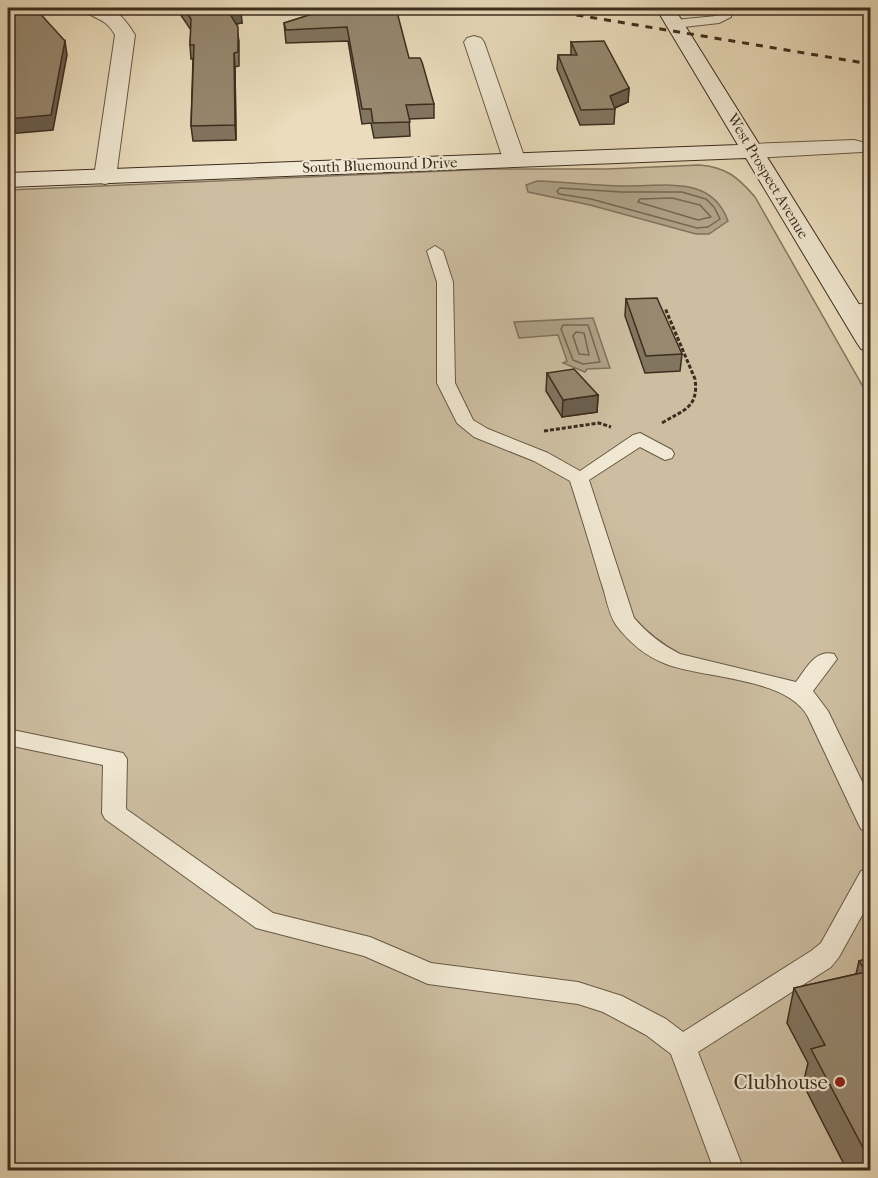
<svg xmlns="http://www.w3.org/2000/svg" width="878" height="1178" font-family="'IM FELL French Canon',serif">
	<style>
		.green { fill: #cdbea1; stroke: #857660; stroke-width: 1.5 }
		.water { fill: #afa086; stroke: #81725c; stroke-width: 1.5 }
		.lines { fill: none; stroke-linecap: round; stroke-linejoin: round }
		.shore { stroke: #766652; stroke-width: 1.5 }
		.lane-casing { stroke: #685946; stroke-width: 2 }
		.street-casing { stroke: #685946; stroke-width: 2 }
		.secondary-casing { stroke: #3d2d1e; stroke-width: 2 }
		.path { stroke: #3d2d1e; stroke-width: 3; stroke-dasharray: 4 2; stroke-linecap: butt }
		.lane { fill: #f1e8d3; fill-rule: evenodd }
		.street { fill: #f1e8d3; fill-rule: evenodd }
		.secondary { fill: #f1e8d3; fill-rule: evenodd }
		.rail { stroke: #3d2d1e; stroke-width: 3; stroke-dasharray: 7 7; stroke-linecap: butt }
		.wall { fill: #827560; stroke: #3d2d1e; stroke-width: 1.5 }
		.shaded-wall { fill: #6a5f4e; stroke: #3d2d1e; stroke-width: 1.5 }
		.building { fill: #978870; stroke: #3d2d1e; stroke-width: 1.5 }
		.poi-dot { fill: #8f2418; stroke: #f1e8d3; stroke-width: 2 }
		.labels { text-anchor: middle; stroke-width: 4.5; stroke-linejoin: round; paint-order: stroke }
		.far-street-label { font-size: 15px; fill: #3d2d1e; stroke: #f1e8d3 }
		.near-poi-label { font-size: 21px; fill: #3d2d1e; stroke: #f1e8d3; text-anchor: end }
	</style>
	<rect width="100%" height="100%" fill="#eadcbc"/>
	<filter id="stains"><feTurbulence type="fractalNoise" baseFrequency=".00333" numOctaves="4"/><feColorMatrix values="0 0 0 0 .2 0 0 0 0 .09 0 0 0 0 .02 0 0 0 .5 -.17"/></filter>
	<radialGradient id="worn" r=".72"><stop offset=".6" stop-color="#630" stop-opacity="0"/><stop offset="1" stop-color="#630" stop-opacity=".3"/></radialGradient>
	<path class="green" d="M 699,165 C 726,167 738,177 755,197 L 870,399 L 870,1170 L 8,1170 L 8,190 L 492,169 L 607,169 Z"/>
	<path class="water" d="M 537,181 C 568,182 599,186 629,186 C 667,186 712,176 728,221 L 709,234 L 696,234 L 590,205 L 528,192 L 526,185 Z
		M 593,318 L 610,368 L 587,369 L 585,372 L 563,363 L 567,361 L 558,335 L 519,338 L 514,322 Z"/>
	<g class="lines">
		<path class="shore" d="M 560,188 L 621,192 L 682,192 L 706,199 L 714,207 L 720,219 L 708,227 L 697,228 L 591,199 L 559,194 L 557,191 Z
			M 672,198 L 700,205 L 711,217 L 698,220 L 638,202 L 640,199 Z
			M 563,325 L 588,325 L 600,362 L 583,364 L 573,360 L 561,329 Z
			M 576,332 L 584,333 L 589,355 L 579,354 L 573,336 Z"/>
		<defs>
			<path id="lane" d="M 721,8 L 731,8 L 731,17 L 719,23 L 675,28 L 669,24 L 675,20 L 716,16 L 721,13 Z
				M 435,246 L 443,251 L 453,282 L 455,383 L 473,420 L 488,429 L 548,453 L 580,471 L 633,435 L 640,433 L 672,450 L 674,454 L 672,458 L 665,460 L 640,447 L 589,480 L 634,618 C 648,634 661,644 680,654 L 796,682 C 806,669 815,649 834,654 L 837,659 L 813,691 L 828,711 L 870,798 L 870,832 L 861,829 L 858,823 L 808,717 C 787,677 705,679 666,664 C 645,656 629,642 616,625 C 608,613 606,595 601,582 C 591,548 581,515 570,481 L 534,461 L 474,437 L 457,423 L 437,383 L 437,282 L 427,251 Z
				M 8,729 L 123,753 L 127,759 L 126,809 L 273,913 L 370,937 L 431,963 L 578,982 L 622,996 L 666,1019 L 683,1032 L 811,951 L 821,943 L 861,871 L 870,868 L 870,901 L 839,957 L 831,967 L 698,1052 L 744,1170 L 714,1170 L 671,1054 L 646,1035 L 603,1012 L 578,1004 L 428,984 L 364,956 L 256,928 L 105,819 L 102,813 L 103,765 L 8,745 Z"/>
			<path id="street" d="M 82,8 C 110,5 120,10 135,35 L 116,177 L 113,182 L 105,184 L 97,182 L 94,177 L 115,35 C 105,16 92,20 82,8 Z
				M 474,36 L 481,38 L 484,42 L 525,159 L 522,164 L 514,166 L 506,164 L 503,159 L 464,42 L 467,38 Z
				M 854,140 L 862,142 L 865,147 L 862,152 L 752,158 L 744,156 L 741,151 L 744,146 L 752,144 Z
				M 870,303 L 870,319 L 852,320 L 843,318 L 839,312 L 843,306 Z"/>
			<path id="secondary" d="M 656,8 L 674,8 L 870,322 L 870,351 L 861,349 L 857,343 L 746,158 L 8,187 L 8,173 L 738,145 Z"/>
		</defs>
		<use href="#lane" class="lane-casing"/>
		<use href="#street" class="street-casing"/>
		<use href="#secondary" class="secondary-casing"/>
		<path class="path" d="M 662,423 C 683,410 699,408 695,379 L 665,308
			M 544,431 L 599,423 L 611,427"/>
		<use href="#lane" class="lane"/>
		<use href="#street" class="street"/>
		<use href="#secondary" class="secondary"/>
		<path class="rail" d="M 535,8 L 870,64"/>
	</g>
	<path class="wall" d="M 176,8 L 239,8 L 242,23 L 236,24 L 239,41 L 239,66 L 235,67 L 236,140 L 193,141 L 191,126 L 193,59 L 191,59 L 190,45 L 191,30 Z
		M 331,8 L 409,58 L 434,104 L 434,118 L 409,119 L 410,136 L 374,138 L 371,123 L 362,124 L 348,41 L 286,43 L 284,23 Z
		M 571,42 L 629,88 L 628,102 L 615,108 L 614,124 L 580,125 L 557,69 L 558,55 L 571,55 Z
		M 626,299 L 682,354 L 680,371 L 645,373 L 625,316 Z
		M 547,373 L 598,395 L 597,412 L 562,417 L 546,391 Z
		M 870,958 L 870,1170 L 847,1170 L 803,1084 L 808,1063 L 787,1023 L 794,988 L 856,974 L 859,961 Z"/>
	<path class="shaded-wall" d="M 241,10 L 242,23 L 229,25 L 228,11 Z
		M 65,41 L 67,55 L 53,130 L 8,134 L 8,119 Z
		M 234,53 L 235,67 L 236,140 L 235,125 Z
		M 629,88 L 628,102 L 612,109 L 610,96 Z
		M 598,395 L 597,412 L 562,417 L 563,400 Z"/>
	<path class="building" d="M 14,8 L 35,8 L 65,41 L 51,115 L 8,119 L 8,31 Z
		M 183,8 L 239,8 L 241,10 L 228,11 L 238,27 L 238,52 L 234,53 L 235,125 L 191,126 L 194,45 L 190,45 L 191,19 Z
		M 331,8 L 396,8 L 409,58 L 420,58 L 422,62 L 434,104 L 406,105 L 410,122 L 373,123 L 371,109 L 362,109 L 347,27 L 286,30 L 284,23 Z
		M 604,41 L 629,88 L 610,96 L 615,109 L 581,110 L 558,55 L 577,55 L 571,42 Z
		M 657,298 L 682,354 L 646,356 L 626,299 Z
		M 574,369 L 598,395 L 563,400 L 547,373 Z
		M 870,958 L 870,1161 L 811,1049 L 825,1045 L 794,988 L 866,972 L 859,961 Z"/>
	<circle class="poi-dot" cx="840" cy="1082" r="6"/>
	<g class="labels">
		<g class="far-street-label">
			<text transform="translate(380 165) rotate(-2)" y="5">South Bluemound Drive</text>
			<text transform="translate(768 176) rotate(59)" y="5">West Prospect Avenue</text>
		</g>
		<g class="near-poi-label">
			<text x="828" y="1089">Clubhouse</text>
		</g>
	</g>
	<rect width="878" height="1178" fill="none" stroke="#eadcbc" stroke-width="30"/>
	<rect x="9" y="9" width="860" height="1160" fill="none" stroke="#3d2d1e" stroke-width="3"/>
	<rect x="15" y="15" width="848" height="1148" fill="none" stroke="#3d2d1e" stroke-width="1.5"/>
	<rect width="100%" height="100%" filter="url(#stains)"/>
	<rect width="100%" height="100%" fill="url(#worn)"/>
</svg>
